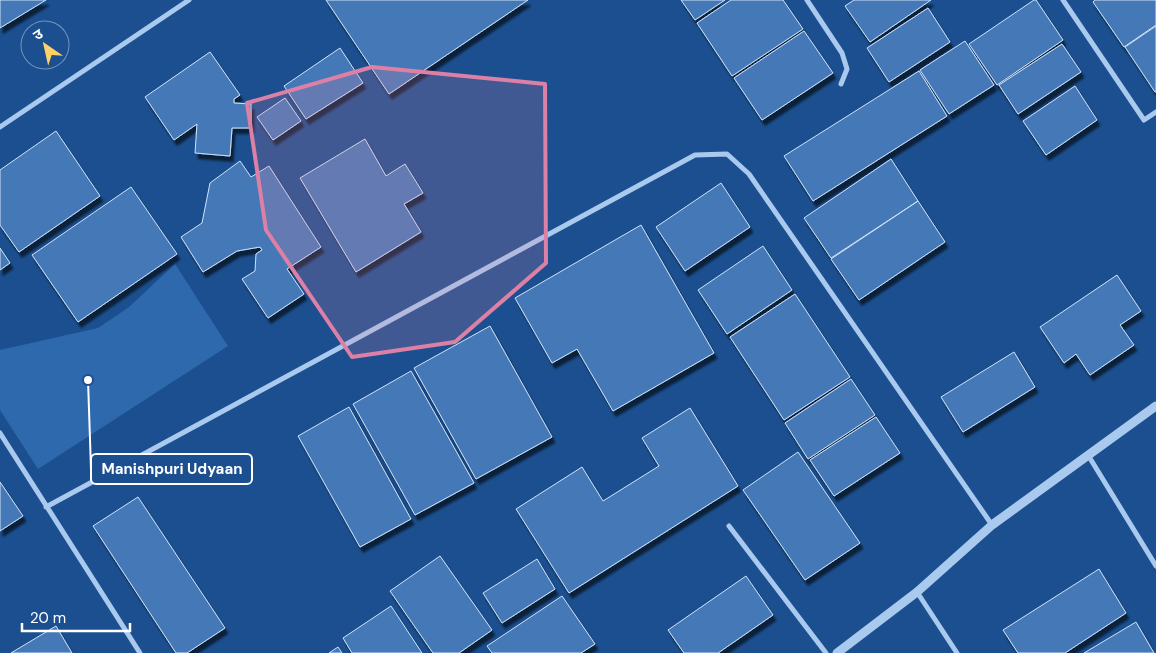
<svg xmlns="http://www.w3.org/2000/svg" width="1156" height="653" font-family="'DM Sans','Noto Sans Devanagari',sans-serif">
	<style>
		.green { fill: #2e69ad }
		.building { fill: #4478b7; stroke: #cfe3fa; filter: url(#shadow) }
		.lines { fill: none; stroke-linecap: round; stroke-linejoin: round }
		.minor { stroke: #a9c9ee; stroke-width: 5 }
		.tertiary { stroke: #a9c9ee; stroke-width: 9 }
		.marked { fill: #dd80a5; fill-opacity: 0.2; stroke: #dd80a5; stroke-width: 4; stroke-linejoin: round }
		.leader { fill: none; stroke: #fff; stroke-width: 2 }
		.callout-dot { fill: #fff; stroke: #1b4f8f; stroke-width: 2 }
		.callout { fill: #1b4f8f; stroke: #fff; stroke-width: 2 }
		.callout-label { font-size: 15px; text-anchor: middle; font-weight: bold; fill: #fff }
	</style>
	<defs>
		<filter id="shadow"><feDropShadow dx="3" dy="5.5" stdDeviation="1" flood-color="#0009"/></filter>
	</defs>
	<rect width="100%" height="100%" fill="#1b4f8f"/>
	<path class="green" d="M 175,264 L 228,346 L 38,469 L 0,410 L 0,350 L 98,328 L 129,307 Z"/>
	<path class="building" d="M 0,0 L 46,0 L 0,28 Z
		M 326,0 L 528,0 L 389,94 Z
		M 681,0 L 725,0 L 695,20 Z
		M 731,0 L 783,0 L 803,29 L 732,76 L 697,23 Z
		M 854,0 L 931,0 L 870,42 L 845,6 Z
		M 1034,0 L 1036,0 L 1063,40 L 997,85 L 969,44 Z
		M 1095,0 L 1156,0 L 1156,25 L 1124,47 L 1093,2 Z
		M 928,8 L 950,42 L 889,82 L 867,48 Z
		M 1156,26 L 1156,92 L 1155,92 L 1125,47 Z
		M 804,31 L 833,73 L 762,120 L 734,78 Z
		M 965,41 L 994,85 L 949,114 L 920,70 Z
		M 1062,44 L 1081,72 L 1018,114 L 999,85 Z
		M 340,48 L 363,83 L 306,119 L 284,86 Z
		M 210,52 L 240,95 L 234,99 L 234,103 L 251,104 L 251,128 L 232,128 L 230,156 L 195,153 L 197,124 L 174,140 L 145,97 Z
		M 919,71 L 947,116 L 813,201 L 784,156 Z
		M 1075,86 L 1097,120 L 1046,155 L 1023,121 Z
		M 285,98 L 301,121 L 273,140 L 257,117 Z
		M 56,131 L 100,196 L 19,252 L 0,225 L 0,170 Z
		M 365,139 L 386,176 L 405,164 L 423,193 L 404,204 L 421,232 L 356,272 L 300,178 Z
		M 891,159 L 918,201 L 831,258 L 804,218 Z
		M 240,161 L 251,177 L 269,166 L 321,247 L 287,269 L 304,294 L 268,318 L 242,279 L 255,271 L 256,254 L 262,250 L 260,247 L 237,251 L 203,272 L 181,237 L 202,223 L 210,183 Z
		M 721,183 L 750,227 L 685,271 L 656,227 Z
		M 131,187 L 177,254 L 78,322 L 32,255 Z
		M 918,201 L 945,242 L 859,300 L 831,259 Z
		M 641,225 L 714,353 L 613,411 L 577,349 L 552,363 L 515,298 Z
		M 763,246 L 792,290 L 727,334 L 698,290 Z
		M 0,248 L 10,263 L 0,270 Z
		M 1117,275 L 1141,311 L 1120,325 L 1134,345 L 1090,375 L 1076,354 L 1064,363 L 1040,327 Z
		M 795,294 L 850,377 L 784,420 L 730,337 Z
		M 490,326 L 552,437 L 476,479 L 414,368 Z
		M 1014,352 L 1035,387 L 963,432 L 941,397 Z
		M 411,371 L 474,483 L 415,515 L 353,404 Z
		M 851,379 L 875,415 L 808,459 L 785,423 Z
		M 349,407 L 411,519 L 360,547 L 298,436 Z
		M 690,408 L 738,486 L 569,593 L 516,509 L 582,467 L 603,501 L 659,466 L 642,438 Z
		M 876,417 L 900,453 L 834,496 L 810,460 Z
		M 798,452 L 860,543 L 805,580 L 743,490 Z
		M 0,482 L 23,516 L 0,531 Z
		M 138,497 L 225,628 L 187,653 L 176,653 L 93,526 Z
		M 440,556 L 492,630 L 459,653 L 433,653 L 390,591 Z
		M 537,559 L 555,589 L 502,623 L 483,593 Z
		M 1099,569 L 1126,613 L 1065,653 L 1018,653 L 1003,630 Z
		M 746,576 L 773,615 L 718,653 L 684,653 L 668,630 Z
		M 562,596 L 595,644 L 581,653 L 492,653 L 487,646 Z
		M 391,606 L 422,653 L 352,653 L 343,638 Z
		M 1136,622 L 1154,653 L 1084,653 Z
		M 56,626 L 72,653 L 11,653 Z
		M 338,647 L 342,653 L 329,653 Z"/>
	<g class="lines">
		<path class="minor" d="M 807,0 L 842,53 L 847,69 L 841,84
			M 1063,0 L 1144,120 L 1156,112
			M 0,127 L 189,0
			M 0,433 L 140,653
			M 1088,455 L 1156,566
			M 46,507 L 695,155 L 727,154 L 749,174 L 992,525
			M 729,526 L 826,653
			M 917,592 L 957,653"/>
		<path class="tertiary" d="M 837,653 L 917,592 L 992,525 L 1156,406"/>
	</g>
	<path class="marked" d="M 372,67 L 545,84 L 546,263 L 455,342 L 352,357 L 266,230 L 247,103 Z"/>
	<path class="leader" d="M88 380L91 469"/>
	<circle class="callout-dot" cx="88" cy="380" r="5"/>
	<rect class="callout" x="91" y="454" width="161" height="30" rx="5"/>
	<g class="callout-label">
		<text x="172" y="474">Manishpuri Udyaan</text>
	</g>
	<g transform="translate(45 45) rotate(326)"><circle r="24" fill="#1b4f8f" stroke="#7695bc"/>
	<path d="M0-4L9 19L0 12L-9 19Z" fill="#ffd166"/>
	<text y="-8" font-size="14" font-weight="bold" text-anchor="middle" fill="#ffffff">उ</text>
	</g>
	<path d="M22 623v8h108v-8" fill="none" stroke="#ffffff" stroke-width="2.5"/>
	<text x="30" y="623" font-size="15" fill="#ffffff" stroke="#1b4f8f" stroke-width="4" paint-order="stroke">20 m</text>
</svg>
